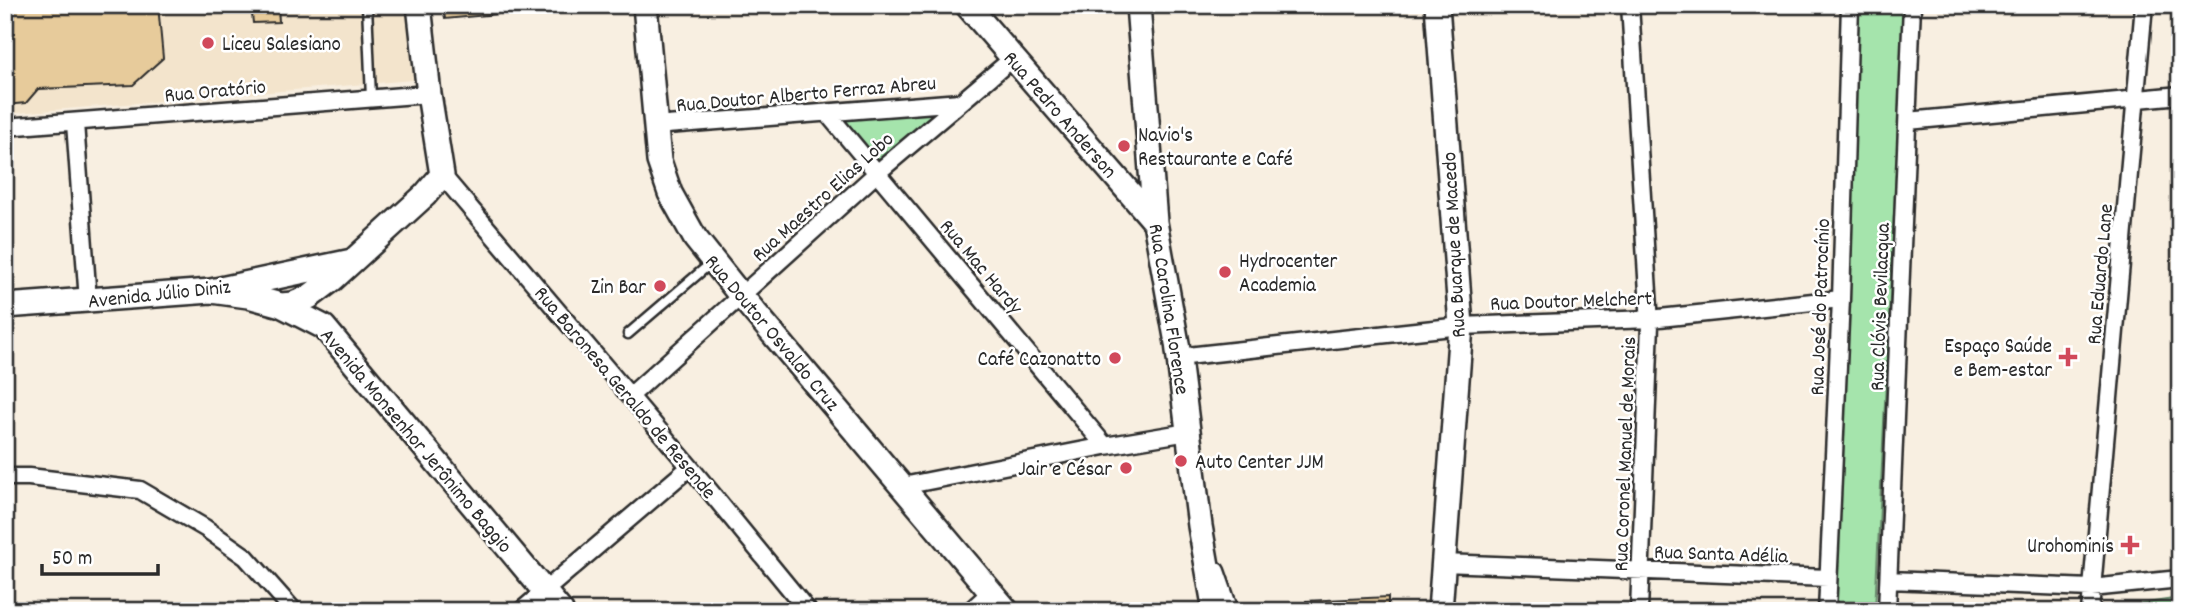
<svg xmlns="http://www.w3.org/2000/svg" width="2185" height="616" font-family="Dekko,sans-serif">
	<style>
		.built { fill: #f3e4cc }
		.green { fill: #a5e4ac; stroke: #68886c; stroke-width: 2 }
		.building { fill: #e7cb9b; stroke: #2b2b2b; stroke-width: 2 }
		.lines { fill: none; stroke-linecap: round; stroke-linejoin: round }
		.lane-casing { stroke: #2b2b2b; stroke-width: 13 }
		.street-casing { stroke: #2b2b2b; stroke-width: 21 }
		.secondary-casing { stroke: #2b2b2b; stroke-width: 28 }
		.lane { stroke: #fff; stroke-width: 8 }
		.street { stroke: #fff; stroke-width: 16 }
		.secondary { stroke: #fff; stroke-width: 23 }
		.poi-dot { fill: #d1495b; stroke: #fff; stroke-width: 2.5 }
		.labels { text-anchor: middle; stroke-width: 5; stroke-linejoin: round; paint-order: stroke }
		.poi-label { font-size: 21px; fill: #2b2b2b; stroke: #fff; text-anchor: end }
		.street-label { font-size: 21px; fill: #2b2b2b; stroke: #fff }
	</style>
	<rect width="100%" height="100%" fill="#f8efe1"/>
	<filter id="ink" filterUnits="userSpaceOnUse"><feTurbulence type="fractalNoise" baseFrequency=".0143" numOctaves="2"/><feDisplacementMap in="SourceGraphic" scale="14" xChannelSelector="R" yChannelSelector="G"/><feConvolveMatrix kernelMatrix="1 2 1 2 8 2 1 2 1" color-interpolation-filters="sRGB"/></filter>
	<g filter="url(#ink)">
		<path class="built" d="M 5,5 L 406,5 L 413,80 L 5,114 Z"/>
		<path class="green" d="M 1852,5 L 1904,5 L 1875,611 L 1836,611 Z
			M 939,112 L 880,161 L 844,119 Z
			M 2180,598 L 2180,611 L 2110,611 L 2115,608 Z"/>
		<path class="building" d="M 5,5 L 158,5 L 163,58 L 133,85 L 38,89 L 26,103 L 5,105 Z
			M 251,5 L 278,5 L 279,22 L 253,23 Z
			M 443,5 L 496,5 L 497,14 L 445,19 Z
			M 1388,597 L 1388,611 L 1306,611 L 1306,601 Z"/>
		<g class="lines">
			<defs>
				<path id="lane" d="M 367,5 L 371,98
					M 628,334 L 711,263"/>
				<path id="street" d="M 1630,5 L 1650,324 L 1639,611
					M 827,113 L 1105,446
					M 1908,121 L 2180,95
					M 75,123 L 88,301
					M 654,126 L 960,102
					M 5,127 L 429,94
					M 442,175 L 690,467 L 808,611
					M 1178,357 L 1461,326 L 1650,319 L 1841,299
					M 630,396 L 877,173 L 1013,58
					M 5,477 L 29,477 L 140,490 L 205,528 L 246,557 L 294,611
					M 903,486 L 1105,446 L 1188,432
					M 1443,563 L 1828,578
					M 1216,571 L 1230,611
					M 1889,580 L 2091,588 L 2180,579
					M 521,611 L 690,467
					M 970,611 L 991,592
					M 1827,611 L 1841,299 L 1850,5
					M 1887,611 L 1912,5
					M 2090,611 L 2144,5"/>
				<path id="secondary" d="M 645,5 L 659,161 L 670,193 L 695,238 L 742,297 L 1007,611
					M 967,5 L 1155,222
					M 1138,5 L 1155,222 L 1177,343 L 1200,526 L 1215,611
					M 1437,5 L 1461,326 L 1440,611
					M 211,291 L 248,296 L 281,305 L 324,327 L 561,611
					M 281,305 L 293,304 L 309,297 L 333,279 L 425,195 L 442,175 L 429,94 L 419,5
					M 5,306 L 211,291 L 352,261"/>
			</defs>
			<use href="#lane" class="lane-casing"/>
			<use href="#street" class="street-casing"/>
			<use href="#secondary" class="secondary-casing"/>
			<use href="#lane" class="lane"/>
			<use href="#street" class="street"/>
			<use href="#secondary" class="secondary"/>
		</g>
	</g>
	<g class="poi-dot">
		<circle cx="208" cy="43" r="7"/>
		<circle cx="1124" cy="146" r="7"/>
		<circle cx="1225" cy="272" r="7"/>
		<circle cx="660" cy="286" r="7"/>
		<path d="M2064.5 346.5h7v7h7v7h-7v7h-7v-7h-7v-7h7z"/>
		<circle cx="1115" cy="358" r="7"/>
		<circle cx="1181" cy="461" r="7"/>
		<circle cx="1126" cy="468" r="7"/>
		<path d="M2126.5 534.5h7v7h7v7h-7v7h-7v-7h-7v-7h7z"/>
	</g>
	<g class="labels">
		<g class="poi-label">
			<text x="222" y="50" text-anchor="start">Liceu Salesiano</text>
			<text x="1138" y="141" text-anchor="start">Navio's<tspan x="1138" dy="24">Restaurante e Café</tspan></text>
			<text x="1239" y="267" text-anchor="start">Hydrocenter<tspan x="1239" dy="24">Academia</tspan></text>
			<text x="646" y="293">Zin Bar</text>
			<text x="2052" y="352">Espaço Saúde<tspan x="2052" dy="24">e Bem-estar</tspan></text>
			<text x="1101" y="365">Café Cazonatto</text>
			<text x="1195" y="468" text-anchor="start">Auto Center JJM</text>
			<text x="1112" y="475">Jair e César</text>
			<text x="2114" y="552">Urohominis</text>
		</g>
		<g class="street-label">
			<text transform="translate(215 90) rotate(-5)" y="7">Rua Oratório</text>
			<text transform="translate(806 93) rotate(-5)" y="7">Rua Doutor Alberto Ferraz Abreu</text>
			<text transform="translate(1061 114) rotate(49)" y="7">Rua Pedro Anderson</text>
			<text transform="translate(822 196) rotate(-42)" y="7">Rua Maestro Elias Lobo</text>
			<text transform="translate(1453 245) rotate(-93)" y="7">Rua Buarque de Macedo</text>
			<text transform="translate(982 266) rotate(50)" y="7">Rua Mac Hardy</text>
			<text transform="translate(2099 274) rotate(-85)" y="7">Rua Eduardo Lane</text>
			<text transform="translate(159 293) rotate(-6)" y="7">Avenida Júlio Diniz</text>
			<text transform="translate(1571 300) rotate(-2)" y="7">Rua Doutor Melchert</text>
			<text transform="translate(1819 307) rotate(-88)" y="7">Rua José do Patrocínio</text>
			<text transform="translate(1879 307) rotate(-88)" y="7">Rua Clóvis Bevilacqua</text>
			<text transform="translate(1170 309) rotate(81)" y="7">Rua Carolina Florence</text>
			<text transform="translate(773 332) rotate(50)" y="7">Rua Doutor Osvaldo Cruz</text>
			<text transform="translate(626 392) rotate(50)" y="7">Rua Baronesa Geraldo de Resende</text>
			<text transform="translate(417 440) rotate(50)" y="7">Avenida Monsenhor Jerônimo Baggio</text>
			<text transform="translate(1624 454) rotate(-88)" y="7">Rua Coronel Manuel de Morais</text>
			<text transform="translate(1721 553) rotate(2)" y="7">Rua Santa Adélia</text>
		</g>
	</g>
	<rect width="2185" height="616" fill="none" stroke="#fff" stroke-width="28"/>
	<rect x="14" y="14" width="2157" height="588" fill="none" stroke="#2b2b2b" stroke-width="2.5" filter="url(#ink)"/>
	<path d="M42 564v10h116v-10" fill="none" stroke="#2b2b2b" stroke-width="3.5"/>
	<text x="52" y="564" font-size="21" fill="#2b2b2b" stroke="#ffffff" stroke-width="5" paint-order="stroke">50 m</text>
</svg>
